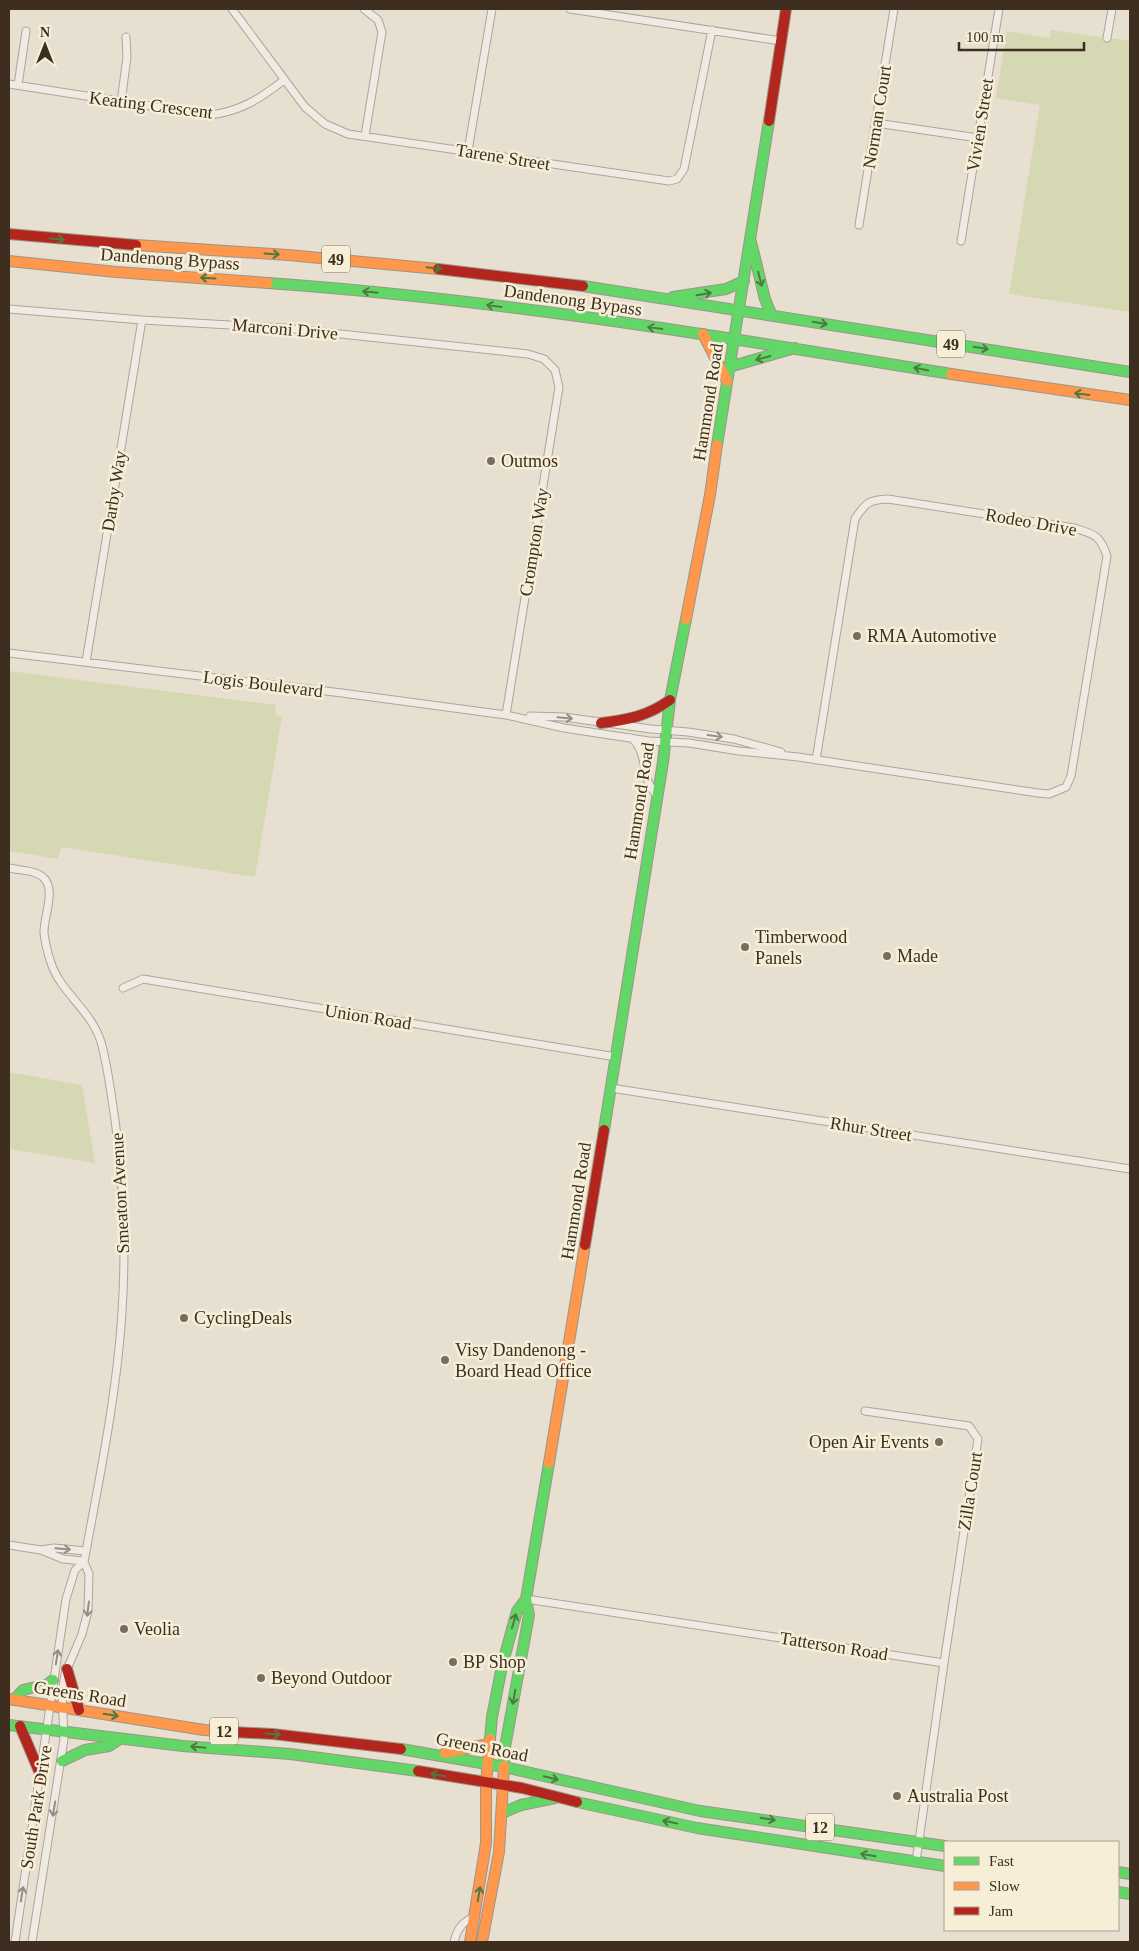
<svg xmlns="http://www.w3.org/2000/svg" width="1139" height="1951" font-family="Georgia,serif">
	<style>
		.green { fill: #d6d7b3 }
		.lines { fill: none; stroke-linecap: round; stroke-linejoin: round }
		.street-casing { stroke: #ada599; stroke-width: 9 }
		.fast-casing { stroke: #9c958a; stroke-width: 12 }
		.slow-casing { stroke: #9c958a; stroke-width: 12 }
		.jam-casing { stroke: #9c958a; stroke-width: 12 }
		.street { stroke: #efebe3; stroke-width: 7 }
		.fast { stroke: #63d668; stroke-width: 10 }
		.slow { stroke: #ff974d; stroke-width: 10 }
		.jam { stroke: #b3261e; stroke-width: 10 }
		.oneway { stroke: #4e7a40 }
		.oneway2 { stroke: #968c82 }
		.poi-dot { fill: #786c5e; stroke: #f7eed8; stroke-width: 2 }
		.labels { text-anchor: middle; stroke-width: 5; stroke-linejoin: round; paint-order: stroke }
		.shield { fill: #f7eed8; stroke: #756857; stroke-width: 1 }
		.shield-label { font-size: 16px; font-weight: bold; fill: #3d2e20 }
		.street-label { font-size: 18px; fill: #3d2e20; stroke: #f7eed8 }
		.poi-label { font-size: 18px; fill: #3d2e20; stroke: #f7eed8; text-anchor: start }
	</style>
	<rect width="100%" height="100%" fill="#e7e0d1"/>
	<path class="green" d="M 1051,30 L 1130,41 L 1130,312 L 1009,294 L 1040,105 L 996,98 L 1007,31 L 1050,38 Z
		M 9,671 L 276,705 L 275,715 L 282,716 L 255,877 L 61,847 L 58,859 L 9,851 Z
		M 9,1072 L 82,1085 L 95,1163 L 9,1149 Z"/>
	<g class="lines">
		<defs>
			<path id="street" d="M 232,9 L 305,107 L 325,124 L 348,134 L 669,181 L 677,179 L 684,169 L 712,30
				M 364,9 L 378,20 L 382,32 L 365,136
				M 570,9 L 781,41
				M 1107,38 L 1112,9
				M 9,84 L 209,115 C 240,112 261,98 284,80
				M 18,85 L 26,31
				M 121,102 L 127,57 L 126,37
				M 876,123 L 978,138
				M 468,151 L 492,9
				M 859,225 L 894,9
				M 961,241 L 999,9
				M 9,309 L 142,320 L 284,328 L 528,354 L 544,359 L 555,370 L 559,387 L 506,715
				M 9,653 L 342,693 L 506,715 L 564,728 L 649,741 L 689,743 L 739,751 L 798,757 L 1038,793 L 1049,794 L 1066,787 L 1071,776 L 1107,556 C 1100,535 1094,534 1074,528 L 888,499 C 869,500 866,502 855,519 L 816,760
				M 86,662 L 142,320
				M 530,716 L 564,717 L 651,729 L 688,732 L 734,739 L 781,752
				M 631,738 C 643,746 644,766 647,779 C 649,785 654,791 657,797
				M 9,868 C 18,870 30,870 38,874 C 60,884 43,916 44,933 C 45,942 48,954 51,963 C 61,993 91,1010 101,1042 C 108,1067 111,1094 115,1120 C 124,1183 126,1248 122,1312 C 117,1394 99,1480 84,1562 L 89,1574 L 88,1611 L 82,1634 L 65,1674 L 62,1693 L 64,1739 L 32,1942
				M 123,988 L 143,979 L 616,1057
				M 611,1088 L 1130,1169
				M 865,1411 L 969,1426 L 978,1439 L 944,1663
				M 9,1545 L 41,1550 L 54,1548 L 86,1551
				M 41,1550 L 63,1559 L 84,1561
				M 526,1599 L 944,1663 L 916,1862
				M 15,1942 L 66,1599 L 75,1570 L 84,1562
				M 454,1942 C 457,1930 462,1921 475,1917"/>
			<path id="fast" d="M 751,242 L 765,299 L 772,316
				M 268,283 C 497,299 724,337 951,374
				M 583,286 L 1130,372
				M 673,297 L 726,289 L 744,281
				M 729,367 L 795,348
				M 717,445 L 769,121
				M 604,1130 L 663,762 L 670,700 L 686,619
				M 14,1700 L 23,1690 L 48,1684 L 53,1680
				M 9,1725 L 183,1746 L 290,1754 L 418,1771
				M 490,1739 L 492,1717 L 502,1666 L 517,1611 L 526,1599
				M 401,1749 L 504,1767 L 700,1811 L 945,1846
				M 62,1761 L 85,1750 L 109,1746 L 120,1739
				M 504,1766 L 505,1747 L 529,1615 L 526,1599 L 549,1463
				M 577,1802 L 697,1828 L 945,1866
				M 502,1813 L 521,1805 L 555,1798
				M 1118,1872 L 1130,1874
				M 1118,1892 L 1130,1894"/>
			<path id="slow" d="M 136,245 L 288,255 L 438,269
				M 9,261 L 116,272 L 268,283
				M 703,334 L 727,381
				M 951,374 L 1130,400
				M 686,619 L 710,495 L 717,445
				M 549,1463 L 585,1245
				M 9,1699 L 204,1730 L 232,1732
				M 445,1753 L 489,1744
				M 470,1942 L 486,1843 L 486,1783 L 490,1739
				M 482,1942 L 499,1852 L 504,1766"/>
			<path id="jam" d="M 769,121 L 786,9
				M 9,234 L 136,245
				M 438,269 L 583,286
				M 601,723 C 627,720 648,716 670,700
				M 585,1245 L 604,1130
				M 67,1669 L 79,1710
				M 20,1726 L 41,1776
				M 232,1732 L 273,1734 L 401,1749
				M 418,1771 L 522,1788 L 577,1802"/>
		</defs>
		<use href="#street" class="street-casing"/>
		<use href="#fast" class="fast-casing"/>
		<use href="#slow" class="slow-casing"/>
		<use href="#jam" class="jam-casing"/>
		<use href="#street" class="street"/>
		<use href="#fast" class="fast"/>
		<use href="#slow" class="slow"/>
		<use href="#jam" class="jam"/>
	</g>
	<defs><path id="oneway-shaft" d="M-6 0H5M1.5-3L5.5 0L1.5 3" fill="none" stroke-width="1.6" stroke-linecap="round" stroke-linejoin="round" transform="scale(1.25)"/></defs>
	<g class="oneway">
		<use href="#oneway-shaft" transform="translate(57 239) rotate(6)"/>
		<use href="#oneway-shaft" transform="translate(272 254) rotate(4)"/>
		<use href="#oneway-shaft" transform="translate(434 268) rotate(6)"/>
		<use href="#oneway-shaft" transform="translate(208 278) rotate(-177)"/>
		<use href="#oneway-shaft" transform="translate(760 279) rotate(76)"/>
		<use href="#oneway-shaft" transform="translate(370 292) rotate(-174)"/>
		<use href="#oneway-shaft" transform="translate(704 294) rotate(-9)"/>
		<use href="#oneway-shaft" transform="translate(494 306) rotate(-172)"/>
		<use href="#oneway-shaft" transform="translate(820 323) rotate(9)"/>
		<use href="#oneway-shaft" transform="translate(655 328) rotate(-172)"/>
		<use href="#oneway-shaft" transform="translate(981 348) rotate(9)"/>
		<use href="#oneway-shaft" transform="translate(763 358) rotate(165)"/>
		<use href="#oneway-shaft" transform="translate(921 369) rotate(-168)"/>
		<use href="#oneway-shaft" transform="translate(1082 394) rotate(-173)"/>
		<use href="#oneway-shaft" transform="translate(514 1621) rotate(-74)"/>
		<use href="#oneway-shaft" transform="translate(514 1697) rotate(100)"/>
		<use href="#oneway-shaft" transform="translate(111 1715) rotate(9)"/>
		<use href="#oneway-shaft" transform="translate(273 1734) rotate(6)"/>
		<use href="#oneway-shaft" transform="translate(198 1747) rotate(-174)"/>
		<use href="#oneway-shaft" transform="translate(438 1775) rotate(-171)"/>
		<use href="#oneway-shaft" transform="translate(551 1778) rotate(13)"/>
		<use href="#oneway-shaft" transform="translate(768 1819) rotate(9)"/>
		<use href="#oneway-shaft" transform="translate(670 1822) rotate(-168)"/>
		<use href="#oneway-shaft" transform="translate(868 1855) rotate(-171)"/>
		<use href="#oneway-shaft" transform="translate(479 1894) rotate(-80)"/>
	</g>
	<g class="oneway2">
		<use href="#oneway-shaft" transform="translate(565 718) rotate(5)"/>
		<use href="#oneway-shaft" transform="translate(715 736) rotate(8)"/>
		<use href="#oneway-shaft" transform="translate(63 1549) rotate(5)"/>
		<use href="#oneway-shaft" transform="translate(88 1609) rotate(97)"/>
		<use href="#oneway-shaft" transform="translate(57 1657) rotate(-81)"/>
		<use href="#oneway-shaft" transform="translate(54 1809) rotate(99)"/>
		<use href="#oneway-shaft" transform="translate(22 1894) rotate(-81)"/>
	</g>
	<g class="poi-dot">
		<circle cx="491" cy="461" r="5"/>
		<circle cx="857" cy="636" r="5"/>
		<circle cx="745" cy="947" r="5"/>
		<circle cx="887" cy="956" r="5"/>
		<circle cx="184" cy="1318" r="5"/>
		<circle cx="445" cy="1360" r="5"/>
		<circle cx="939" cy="1442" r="5"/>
		<circle cx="124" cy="1629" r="5"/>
		<circle cx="453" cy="1662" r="5"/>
		<circle cx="261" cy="1678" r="5"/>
		<circle cx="897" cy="1796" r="5"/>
	</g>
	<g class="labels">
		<g class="shield">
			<rect x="322" y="245.5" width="28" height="27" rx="4"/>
			<rect x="937" y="330.5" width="28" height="27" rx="4"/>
			<rect x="210" y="1717.5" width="28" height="27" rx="4"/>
			<rect x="806" y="1813.5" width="28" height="27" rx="4"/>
		</g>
		<g class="shield-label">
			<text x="336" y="265">49</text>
			<text x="951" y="350">49</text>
			<text x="224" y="1737">12</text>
			<text x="820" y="1833">12</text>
		</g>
		<g class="street-label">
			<text transform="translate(151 105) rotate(7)" y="6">Keating Crescent</text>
			<text transform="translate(877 117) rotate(-81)" y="6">Norman Court</text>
			<text transform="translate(980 125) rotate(-81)" y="6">Vivien Street</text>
			<text transform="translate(503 157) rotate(9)" y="6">Tarene Street</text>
			<text transform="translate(170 259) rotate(4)" y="6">Dandenong Bypass</text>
			<text transform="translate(573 300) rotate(8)" y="6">Dandenong Bypass</text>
			<text transform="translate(285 329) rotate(5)" y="6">Marconi Drive</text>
			<text transform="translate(708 402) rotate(-81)" y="6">Hammond Road</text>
			<text transform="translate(114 491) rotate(-81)" y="6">Darby Way</text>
			<text transform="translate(1031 522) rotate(10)" y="6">Rodeo Drive</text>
			<text transform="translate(534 542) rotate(-81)" y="6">Crompton Way</text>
			<text transform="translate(263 684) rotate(7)" y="6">Logis Boulevard</text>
			<text transform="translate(639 801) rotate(-81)" y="6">Hammond Road</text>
			<text transform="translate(368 1017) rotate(9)" y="6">Union Road</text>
			<text transform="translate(871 1129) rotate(9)" y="6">Rhur Street</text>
			<text transform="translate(120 1193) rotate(-93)" y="6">Smeaton Avenue</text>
			<text transform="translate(576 1201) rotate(-81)" y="6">Hammond Road</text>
			<text transform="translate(970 1491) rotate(-81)" y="6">Zilla Court</text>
			<text transform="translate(834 1646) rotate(9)" y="6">Tatterson Road</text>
			<text transform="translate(80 1694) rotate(9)" y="6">Greens Road</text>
			<text transform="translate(482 1747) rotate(11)" y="6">Greens Road</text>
			<text transform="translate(36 1807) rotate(-81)" y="6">South Park Drive</text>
		</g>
		<g class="poi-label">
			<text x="501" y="467">Outmos</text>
			<text x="867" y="642">RMA Automotive</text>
			<text x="755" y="943">Timberwood<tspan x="755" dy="21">Panels</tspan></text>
			<text x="897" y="962">Made</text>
			<text x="194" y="1324">CyclingDeals</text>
			<text x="455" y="1356">Visy Dandenong -<tspan x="455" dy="21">Board Head Office</tspan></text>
			<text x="929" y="1448" text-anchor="end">Open Air Events</text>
			<text x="134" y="1635">Veolia</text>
			<text x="463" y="1668">BP Shop</text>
			<text x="271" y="1684">Beyond Outdoor</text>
			<text x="907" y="1802">Australia Post</text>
		</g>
	</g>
	<rect width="1139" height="1951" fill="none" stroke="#3d2e20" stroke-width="20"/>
	<rect x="944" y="1841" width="175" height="90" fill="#f7eed8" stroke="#ada18e"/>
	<rect x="954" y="1857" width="25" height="8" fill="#63d668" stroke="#ada18e"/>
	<text x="989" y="1866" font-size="15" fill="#3d2e20">Fast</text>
	<rect x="954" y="1882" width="25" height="8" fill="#ff974d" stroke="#ada18e"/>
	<text x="989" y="1891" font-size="15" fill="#3d2e20">Slow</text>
	<rect x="954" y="1907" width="25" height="8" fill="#b3261e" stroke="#ada18e"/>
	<text x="989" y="1916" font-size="15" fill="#3d2e20">Jam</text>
	<g transform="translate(45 45)" stroke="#f7eed8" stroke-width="4" paint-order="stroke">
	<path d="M0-4L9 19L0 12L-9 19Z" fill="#3d2e20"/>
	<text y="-8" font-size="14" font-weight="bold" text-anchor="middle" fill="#3d2e20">N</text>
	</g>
	<path d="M959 42v8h125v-8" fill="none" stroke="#3d2e20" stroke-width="2.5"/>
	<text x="966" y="42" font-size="15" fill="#3d2e20" stroke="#f7eed8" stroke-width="4" paint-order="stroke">100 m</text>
</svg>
